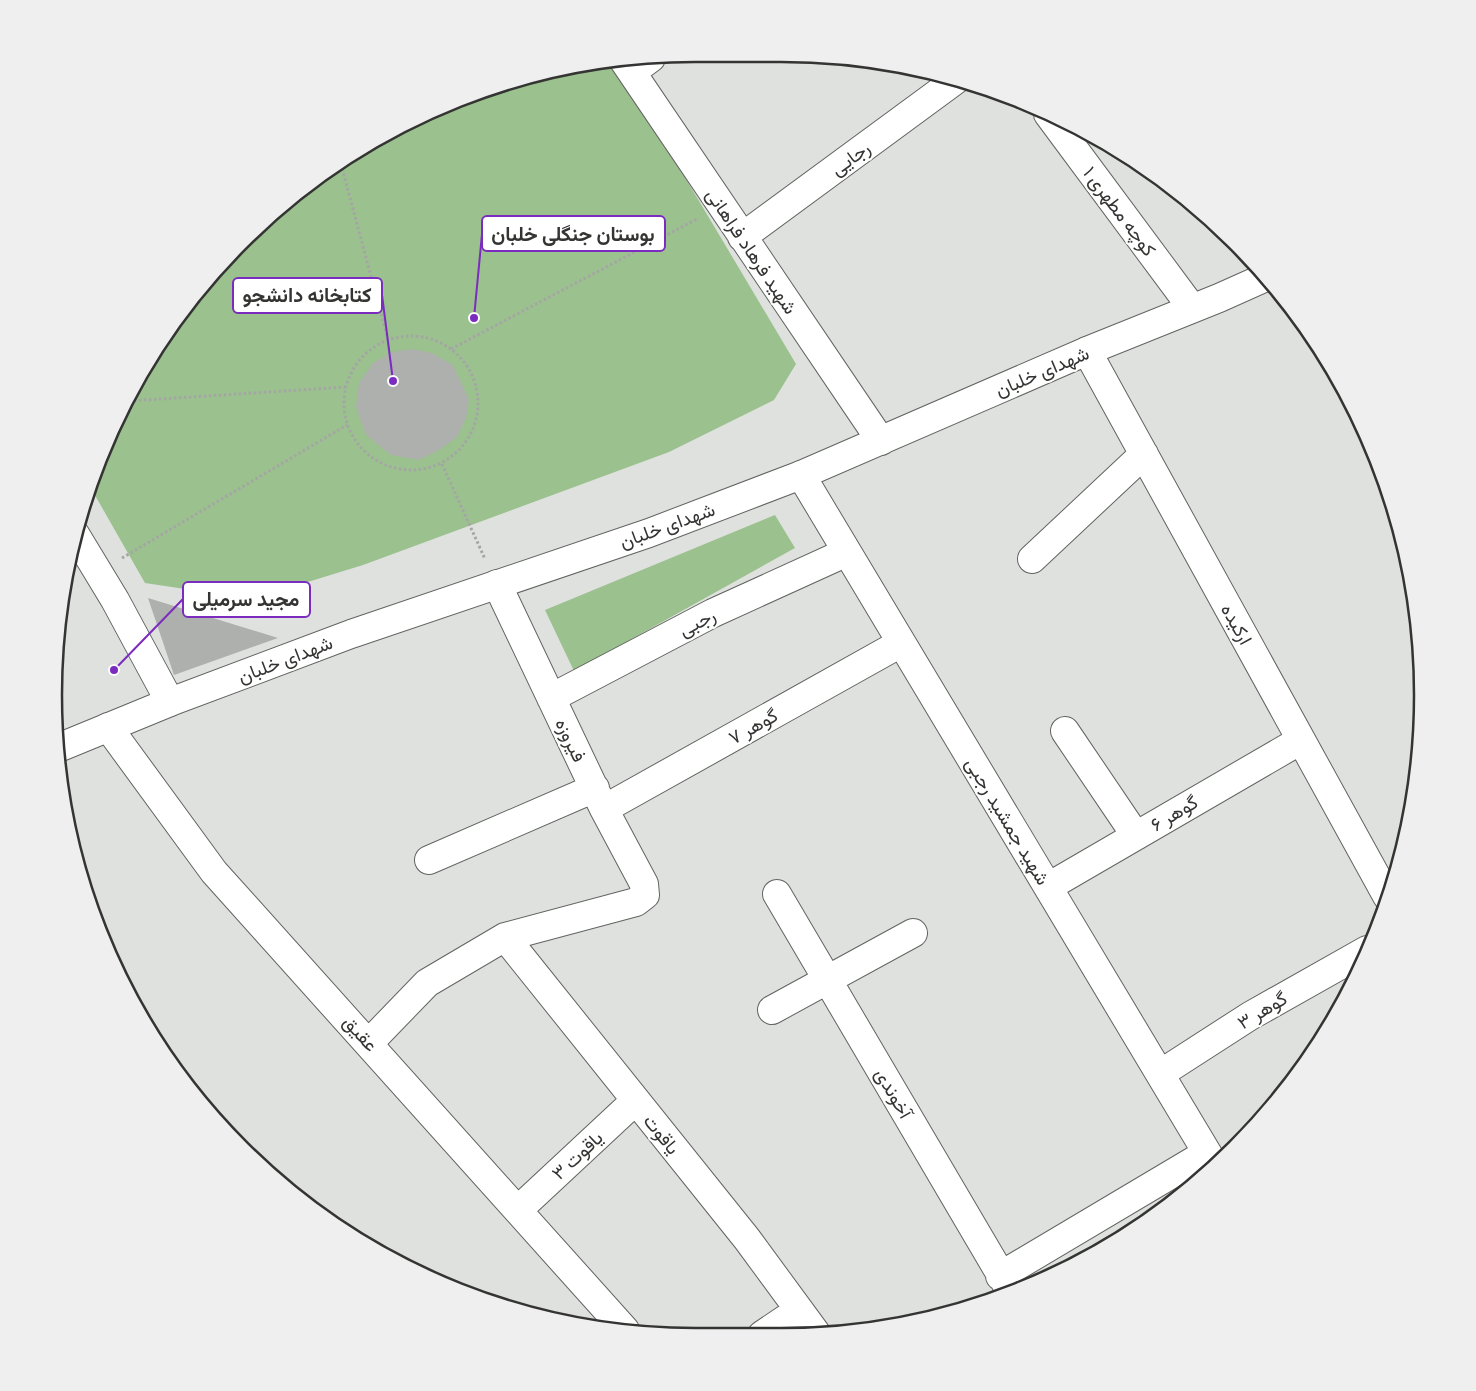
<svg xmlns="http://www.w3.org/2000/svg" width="1476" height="1391" font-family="'Titillium Web',Vazirmatn,sans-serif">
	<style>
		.green { fill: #9bc18e }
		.building { fill: #adb0ac }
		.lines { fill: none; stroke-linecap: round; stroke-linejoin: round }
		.minor-casing { stroke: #616460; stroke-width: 30 }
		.tertiary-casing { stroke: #616460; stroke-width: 30 }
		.path { stroke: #a4a6a3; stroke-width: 3; stroke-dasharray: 2.5 2.5; stroke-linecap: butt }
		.minor { stroke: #fff; stroke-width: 28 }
		.tertiary { stroke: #fff; stroke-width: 28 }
		.labels { text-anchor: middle; stroke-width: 4; stroke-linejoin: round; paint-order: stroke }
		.street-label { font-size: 19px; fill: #343533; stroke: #fff }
		.rim { fill: none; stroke: #343533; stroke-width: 2.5 }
		.leader { fill: none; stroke: #7b2cbf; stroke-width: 2 }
		.callout-dot { fill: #7b2cbf; stroke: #fff; stroke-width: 2 }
		.callout { fill: #fff; stroke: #7b2cbf; stroke-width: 2 }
		.callout-label { font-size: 20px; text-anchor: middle; font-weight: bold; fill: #343533 }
	</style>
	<rect width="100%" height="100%" fill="#dee1dd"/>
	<path class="green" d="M 614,62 L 636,95 L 796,364 L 774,400 L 669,452 L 363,565 L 252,599 L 145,583 L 92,490 L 140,375 L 213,273 L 305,186 L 412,120 L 570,66 Z
		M 775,515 L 795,548 L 574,671 L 545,610 Z"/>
	<path class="building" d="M 412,349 L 432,353 L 453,365 L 469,400 L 466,418 L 457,437 L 439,450 L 419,460 L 391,455 L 366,435 L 356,407 L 359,383 L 373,363 L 392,352 Z
		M 148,598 L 278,638 L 174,675 Z"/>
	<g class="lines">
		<defs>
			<path id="minor" d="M 624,61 L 881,441
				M 632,72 L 651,58
				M 1048,114 L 1192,308
				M 742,237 L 957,79
				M 1087,351 L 1387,896
				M 801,475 L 1215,1166
				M 75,534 L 115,600 L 170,702
				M 1032,559 L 1144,454
				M 551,698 L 713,613 L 847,552
				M 108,727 L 214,872 L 625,1330
				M 1065,731 L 1136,836
				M 604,809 L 901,643
				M 429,860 L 595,788
				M 1048,887 L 1301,740
				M 777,894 L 1011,1292
				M 505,937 L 747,1239 L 816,1333
				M 772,1010 L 913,933
				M 369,1043 L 427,983 L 505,937 L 636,902 L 645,895 L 644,884 L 604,809 L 497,584
				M 1160,1074 L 1250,1016 L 1367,950
				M 518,1210 L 635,1101
				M 1000,1276 L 1207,1153
				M 762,1335 L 799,1310"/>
			<path id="tertiary" d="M 58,748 L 170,702 L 351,634 L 649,533 L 801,475 L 1087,351 L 1219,298 L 1266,277"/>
		</defs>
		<use href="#minor" class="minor-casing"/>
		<use href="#tertiary" class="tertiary-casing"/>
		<path class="path" d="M 341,164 L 388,340
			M344 403a67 67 0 1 1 134 0a67 67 0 1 1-134 0Z
			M 451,349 L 697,219
			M 129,401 L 346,387
			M 442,464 L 485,559
			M 122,558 L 347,425"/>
		<use href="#minor" class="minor"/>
		<use href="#tertiary" class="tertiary"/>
	</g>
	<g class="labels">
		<g class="street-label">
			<text transform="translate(850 158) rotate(-36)" y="7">رجایی</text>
			<text transform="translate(1120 211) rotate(53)" y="7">کوچه مطهری ۱</text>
			<text transform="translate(752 251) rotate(56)" y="7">شهید فرهاد فراهانی</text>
			<text transform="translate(1042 371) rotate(-23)" y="7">شهدای خلبان</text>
			<text transform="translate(667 525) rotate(-20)" y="7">شهدای خلبان</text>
			<text transform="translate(697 622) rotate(-27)" y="7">رجبی</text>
			<text transform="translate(1237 624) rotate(61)" y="7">ارکیده</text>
			<text transform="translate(285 659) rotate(-21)" y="7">شهدای خلبان</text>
			<text transform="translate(753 726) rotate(-29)" y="7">گوهر ۷</text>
			<text transform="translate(571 740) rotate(64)" y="7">فیروزه</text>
			<text transform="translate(1174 813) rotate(-31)" y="7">گوهر ۶</text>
			<text transform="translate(1008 821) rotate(59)" y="7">شهید جمشید رجبی</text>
			<text transform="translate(1262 1010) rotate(-31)" y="7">گوهر ۳</text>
			<text transform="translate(361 1033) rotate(48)" y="7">عقیق</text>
			<text transform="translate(894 1093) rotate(60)" y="7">آخوندی</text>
			<text transform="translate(662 1134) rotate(51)" y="7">یاقوت</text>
			<text transform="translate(577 1155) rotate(-43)" y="7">یاقوت ۳</text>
		</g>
	</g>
	<path d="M0 0H1476V1391H0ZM695 62H781A633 633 0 0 1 1414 695V695A633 633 0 0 1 781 1328H695A633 633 0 0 1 62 695V695A633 633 0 0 1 695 62Z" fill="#efefef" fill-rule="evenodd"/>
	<path class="rim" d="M695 62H781A633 633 0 0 1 1414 695V695A633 633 0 0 1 781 1328H695A633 633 0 0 1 62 695V695A633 633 0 0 1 695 62Z"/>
	<path class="leader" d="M474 318L482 234M393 381L382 295M114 670L183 599"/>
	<g class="callout-dot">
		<circle cx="474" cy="318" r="5"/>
		<circle cx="393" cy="381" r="5"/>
		<circle cx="114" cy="670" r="5"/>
	</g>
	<g class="callout">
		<rect x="482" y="216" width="183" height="35" rx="5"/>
		<rect x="233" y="278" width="149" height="35" rx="5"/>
		<rect x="183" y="582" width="127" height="35" rx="5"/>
	</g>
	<g class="callout-label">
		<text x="573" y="241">بوستان جنگلی خلبان</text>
		<text x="307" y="302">کتابخانه دانشجو</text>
		<text x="246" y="606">مجید سرمیلی</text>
	</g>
</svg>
